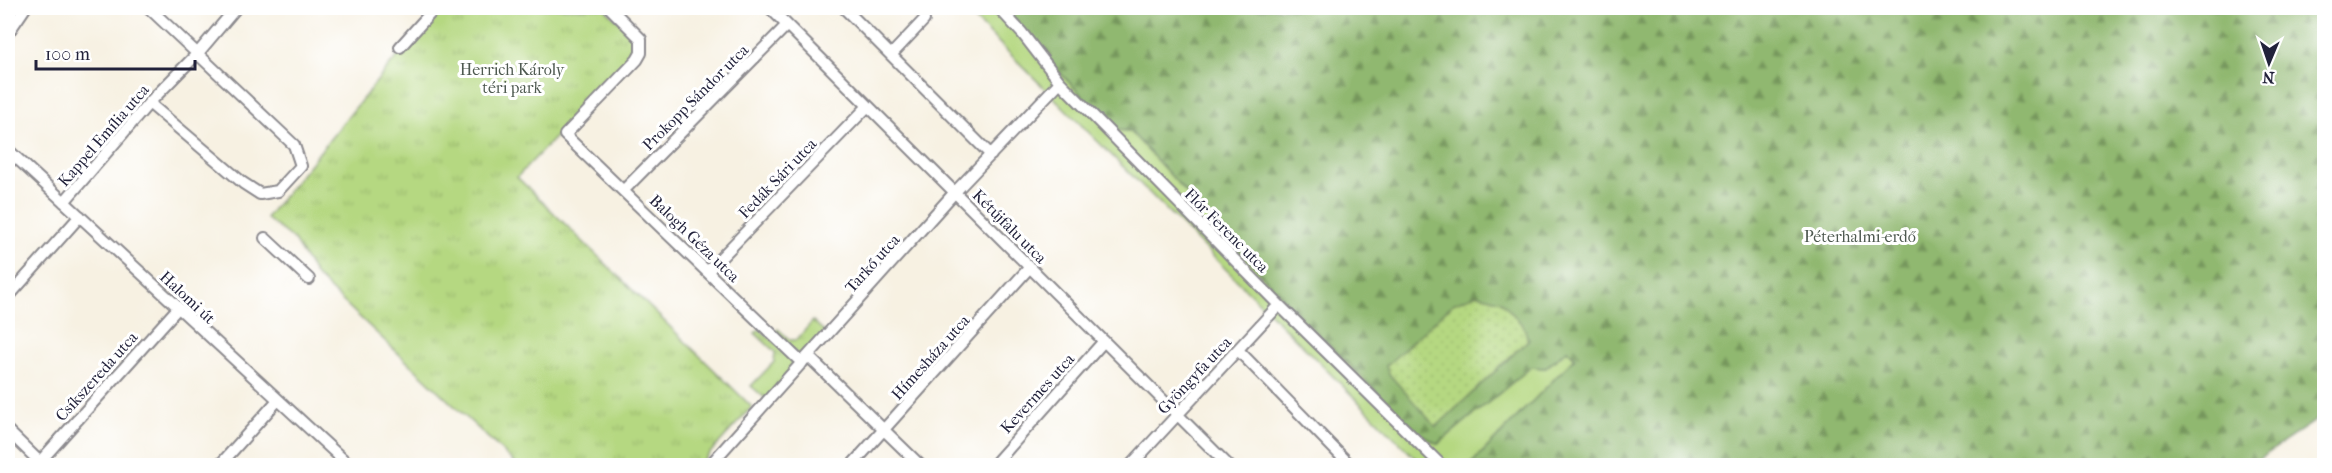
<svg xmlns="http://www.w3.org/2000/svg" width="2332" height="473" font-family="'IM FELL French Canon',serif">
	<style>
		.grass { fill: #b5d881; stroke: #6c7d5e; stroke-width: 1.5 }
		.forest { fill: url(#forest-firs); stroke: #596d55; stroke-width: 1.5; fill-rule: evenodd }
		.park { fill: url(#park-tufts); stroke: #6c7d5e; stroke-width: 1.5 }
		.garden { fill: url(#garden-dots); stroke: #6c7d5e; stroke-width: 1.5 }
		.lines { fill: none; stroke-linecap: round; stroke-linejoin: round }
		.minor-casing { stroke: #8c8a8e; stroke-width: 14 }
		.minor { stroke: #fff; stroke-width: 10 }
		.labels { text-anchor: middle; stroke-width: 6; stroke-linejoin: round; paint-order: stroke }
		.park-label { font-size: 16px; fill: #4e5950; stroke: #fff }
		.street-label { font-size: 16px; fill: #22223b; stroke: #fff }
	</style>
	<defs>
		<pattern id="forest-firs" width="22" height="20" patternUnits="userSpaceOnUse" patternTransform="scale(1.5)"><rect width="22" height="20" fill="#90b86f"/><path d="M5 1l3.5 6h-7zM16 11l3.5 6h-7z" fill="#75955c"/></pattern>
		<pattern id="park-tufts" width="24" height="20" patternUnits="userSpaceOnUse" patternTransform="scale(1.5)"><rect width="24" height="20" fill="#b5d881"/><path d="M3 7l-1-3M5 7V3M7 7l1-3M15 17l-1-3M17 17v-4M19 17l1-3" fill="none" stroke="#9bb970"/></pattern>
		<pattern id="garden-dots" width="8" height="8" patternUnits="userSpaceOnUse" patternTransform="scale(1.5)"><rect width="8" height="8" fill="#b5d881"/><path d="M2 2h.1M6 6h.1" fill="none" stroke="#9bb970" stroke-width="1.8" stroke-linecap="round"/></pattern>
	</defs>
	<rect width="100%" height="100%" fill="#fff"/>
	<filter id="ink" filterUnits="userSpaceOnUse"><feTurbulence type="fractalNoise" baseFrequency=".0167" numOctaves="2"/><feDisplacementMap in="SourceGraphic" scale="12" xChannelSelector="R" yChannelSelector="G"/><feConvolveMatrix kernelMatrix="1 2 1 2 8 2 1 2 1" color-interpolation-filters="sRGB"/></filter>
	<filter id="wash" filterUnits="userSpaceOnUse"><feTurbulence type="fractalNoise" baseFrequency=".008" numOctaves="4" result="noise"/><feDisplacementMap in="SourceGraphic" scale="24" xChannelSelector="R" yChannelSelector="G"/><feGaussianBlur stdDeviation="1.35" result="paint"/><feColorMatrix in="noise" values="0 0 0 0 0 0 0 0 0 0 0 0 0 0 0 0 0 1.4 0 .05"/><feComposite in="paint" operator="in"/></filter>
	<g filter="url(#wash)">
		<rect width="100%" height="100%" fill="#f7f1e2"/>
		<path class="grass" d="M 964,8 L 998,8 L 1115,130 L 1130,131 L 1292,308 L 1419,433 L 1438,444 L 1531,367 L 1546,368 L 1567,350 L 1575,358 L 1470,465 L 1422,465 Z"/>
		<path class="forest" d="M 998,8 L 2324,8 L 2324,415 L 2250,465 L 1470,465 L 1575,358 L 1567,350 L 1545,368 L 1531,367 L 1438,444 L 1419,433 L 1292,308 L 1130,131 L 1115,130 ZM 1528,340 L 1437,426 L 1390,375 L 1386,366 Z"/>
		<path class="park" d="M 441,8 L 604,8 C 615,19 644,38 634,56 L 517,177 L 752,407 L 699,465 L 517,465 L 316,276 L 294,240 L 266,218 L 390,65 Z
			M 813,321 L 827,334 L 802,359 L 775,333 L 778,329 L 790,340 L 796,340 Z
			M 760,329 L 798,364 L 766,399 L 751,386 L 774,362 L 775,352 L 755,333 Z"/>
		<path class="garden" d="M 1477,294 L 1501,301 L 1524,327 L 1528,340 L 1436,427 L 1390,375 L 1386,366 L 1453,304 Z"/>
	</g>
	<g filter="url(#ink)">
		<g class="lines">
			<defs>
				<path id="minor" d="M 610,8 L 641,39 L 641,53 L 637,60 L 565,135 L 802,363
					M 770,8 L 1229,466
					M 844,8 L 991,155
					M 999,8 L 1022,33 L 1060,82 L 1279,305 L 1442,466
					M 8,33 L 25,8
					M 400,47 L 435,8
					M 891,55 L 924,20
					M 149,103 L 243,183 L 260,194 L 278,191 L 301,166 L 294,145 L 149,8
					M 8,150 L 350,466
					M 624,190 L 787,25
					M 64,202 L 149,103 L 198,53 L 236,8
					M 265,238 L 309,279
					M 708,271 L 868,106
					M 8,297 L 80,216
					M 1238,350 L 1348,463 L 1349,466
					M 809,357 L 921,466
					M 8,431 L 43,465
					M 36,466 L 178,308
					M 219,466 L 278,400
					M 709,466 L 955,192 L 1060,82
					M 851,466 L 1030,267
					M 993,466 L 1104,341
					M 1130,466 L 1279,305"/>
			</defs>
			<use href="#minor" class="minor-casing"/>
			<use href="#minor" class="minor"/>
		</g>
	</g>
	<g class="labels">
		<g class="park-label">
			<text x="512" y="75">Herrich Károly<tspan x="512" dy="18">téri park</tspan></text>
			<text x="1860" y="242">Péterhalmi-erdő</text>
		</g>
		<g class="street-label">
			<text transform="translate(695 97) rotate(-45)" y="6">Prokopp Sándor utca</text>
			<text transform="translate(103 135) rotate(-49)" y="6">Kappel Emília utca</text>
			<text transform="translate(777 178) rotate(-46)" y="6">Fedák Sári utca</text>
			<text transform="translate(1010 226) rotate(45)" y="6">Kétújfalu utca</text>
			<text transform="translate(1227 230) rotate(45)" y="6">Flór Ferenc utca</text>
			<text transform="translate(695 238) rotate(44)" y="6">Balogh Géza utca</text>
			<text transform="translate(872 263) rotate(-48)" y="6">Tarkő utca</text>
			<text transform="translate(188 297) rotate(43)" y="6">Halomi út</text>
			<text transform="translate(930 357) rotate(-48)" y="6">Hímesháza utca</text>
			<text transform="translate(1194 375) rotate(-47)" y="6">Gyöngyfa utca</text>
			<text transform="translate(96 376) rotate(-48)" y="6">Csíkszereda utca</text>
			<text transform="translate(1037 393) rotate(-48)" y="6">Kevermes utca</text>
		</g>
	</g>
	<rect width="2332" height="473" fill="none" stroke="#fff" stroke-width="30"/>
	<g transform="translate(2269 63) rotate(182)" stroke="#ffffff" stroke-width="4.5" paint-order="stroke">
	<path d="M0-4.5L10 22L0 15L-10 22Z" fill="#22223b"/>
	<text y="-9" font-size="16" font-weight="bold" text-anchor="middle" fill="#22223b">N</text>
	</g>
	<path d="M36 60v9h159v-9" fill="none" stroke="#22223b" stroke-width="3"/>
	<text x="45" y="60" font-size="18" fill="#22223b" stroke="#ffffff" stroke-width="4.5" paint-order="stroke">100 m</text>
</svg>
